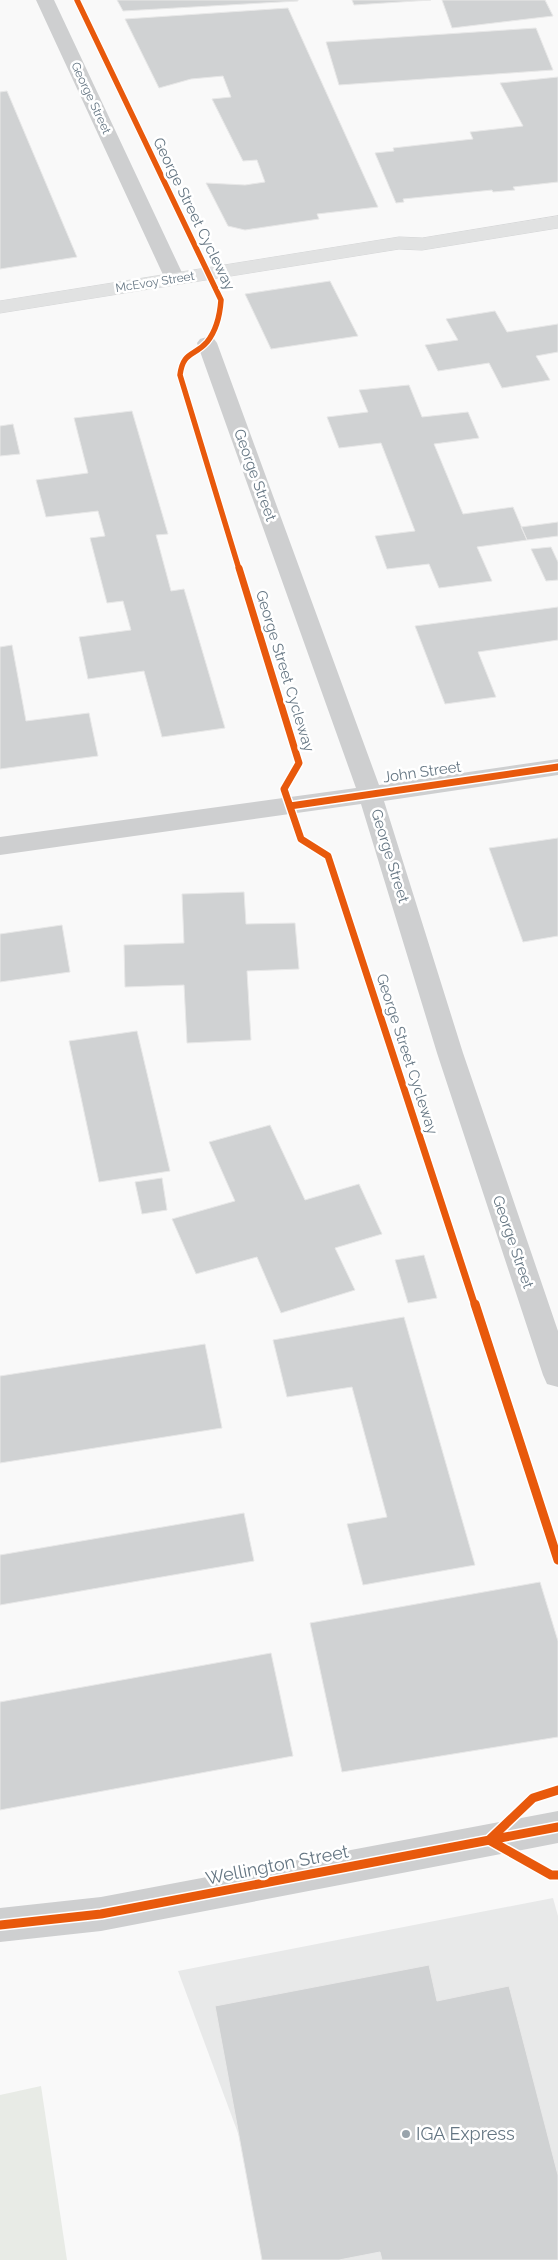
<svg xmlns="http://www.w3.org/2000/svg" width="558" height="2260" font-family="Raleway,sans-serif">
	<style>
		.built { fill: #e8e9e9 }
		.green { fill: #e8ebe6 }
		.building { fill: #d0d2d3; stroke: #e8e8e8 }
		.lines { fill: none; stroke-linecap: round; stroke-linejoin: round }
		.primary-casing { stroke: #d5d6d7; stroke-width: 1 }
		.minor { fill: #cecfd0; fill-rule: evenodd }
		.primary { fill: #e1e2e2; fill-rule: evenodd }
		.cycleway-far2-casing { stroke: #fff; stroke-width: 8 }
		.cycleway-far1-casing { stroke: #fff; stroke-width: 10 }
		.cycleway-casing { stroke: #fff; stroke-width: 12 }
		.cycleway-far2 { stroke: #e8590c; stroke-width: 5.5 }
		.cycleway-far1 { stroke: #e8590c; stroke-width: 7 }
		.cycleway { stroke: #e8590c; stroke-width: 9 }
		.poi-dot { fill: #99a4ac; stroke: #fff; stroke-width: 2 }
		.labels { text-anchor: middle; stroke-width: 5; stroke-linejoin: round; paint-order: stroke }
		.far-street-label { font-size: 12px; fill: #657683; stroke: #fff }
		.street-label { font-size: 15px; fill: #657683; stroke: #fff }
		.near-street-label { font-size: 18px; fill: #657683; stroke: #fff }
		.near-poi-label { font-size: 18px; fill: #657683; stroke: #fff; text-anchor: start }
	</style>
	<rect width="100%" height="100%" fill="#f9f9f9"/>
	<path class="built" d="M 553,1898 L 558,1916 L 558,2260 L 285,2260 L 178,1971 Z"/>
	<path class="green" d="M 41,2086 L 67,2260 L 0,2260 L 0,2095 Z"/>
	<path class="building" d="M 117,0 L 298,0 L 298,1 L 123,11 Z
		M 352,0 L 431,0 L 354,5 Z
		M 442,0 L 545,0 L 553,16 L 452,28 Z
		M 288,8 L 378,207 L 317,214 L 319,219 L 245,230 L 228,226 L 206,183 L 245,185 L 265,182 L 257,160 L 243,161 L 212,99 L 231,97 L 223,76 L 191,79 L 159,88 L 125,19 Z
		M 536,28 L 553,70 L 339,85 L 326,42 Z
		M 558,77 L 558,182 L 513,187 L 515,190 L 493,192 L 492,190 L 403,199 L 404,202 L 396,203 L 375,153 L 394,151 L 393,148 L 473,139 L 470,132 L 523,126 L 500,83 Z
		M 7,91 L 77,257 L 0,269 L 0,92 Z
		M 330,281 L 358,336 L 271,349 L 245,294 Z
		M 495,311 L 507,332 L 558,324 L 558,352 L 536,356 L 550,380 L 502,388 L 489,363 L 438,371 L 425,345 L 458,340 L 446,319 Z
		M 409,385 L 422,417 L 468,412 L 479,438 L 434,444 L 463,514 L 513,507 L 527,540 L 477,547 L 492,581 L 439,588 L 429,564 L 387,569 L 375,536 L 415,531 L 381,443 L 339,448 L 327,417 L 368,412 L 359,390 Z
		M 132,411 L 168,534 L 156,535 L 171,591 L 184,589 L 225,728 L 162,737 L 144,671 L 88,679 L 79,637 L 131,630 L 123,601 L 107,603 L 90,538 L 105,536 L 98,511 L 46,517 L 36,480 L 88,473 L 74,418 Z
		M 13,424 L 20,454 L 0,456 L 0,426 Z
		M 558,522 L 558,536 L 527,540 L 521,527 Z
		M 551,547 L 558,562 L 558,580 L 546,581 L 531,549 Z
		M 558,607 L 558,640 L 478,652 L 496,697 L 445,704 L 415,626 Z
		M 12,645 L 26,721 L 89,713 L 98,756 L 0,769 L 0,647 Z
		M 558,838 L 558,936 L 523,942 L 489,848 Z
		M 244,892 L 246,924 L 295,923 L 299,969 L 247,971 L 251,1040 L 187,1043 L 184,985 L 125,987 L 124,945 L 184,943 L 182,894 Z
		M 62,925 L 70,972 L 0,982 L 0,934 Z
		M 137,1031 L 170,1171 L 99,1182 L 69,1041 Z
		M 270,1125 L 305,1200 L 359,1184 L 382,1234 L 335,1248 L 355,1290 L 281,1313 L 257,1257 L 196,1274 L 172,1219 L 235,1201 L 209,1142 Z
		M 162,1178 L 167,1210 L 142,1214 L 135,1182 Z
		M 424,1255 L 437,1298 L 408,1303 L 395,1260 Z
		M 404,1317 L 475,1565 L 363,1585 L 347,1524 L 387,1517 L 352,1387 L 287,1397 L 273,1340 Z
		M 205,1344 L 222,1428 L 0,1463 L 0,1376 Z
		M 244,1513 L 254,1561 L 0,1605 L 0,1555 Z
		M 540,1582 L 558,1641 L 558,1737 L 342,1772 L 310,1623 Z
		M 271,1653 L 293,1756 L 0,1810 L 0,1702 Z
		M 429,1965 L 437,2001 L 509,1986 L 558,2175 L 558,2260 L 382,2260 L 380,2252 L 339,2260 L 262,2260 L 215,2006 Z"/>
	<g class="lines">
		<defs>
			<path id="primary" d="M 558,216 L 558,228 L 422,250 L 399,249 L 0,313 L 0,301 L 399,237 L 422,238 Z"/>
		</defs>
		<use href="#primary" class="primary-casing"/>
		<path class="minor" d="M 36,0 L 54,0 L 185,279 L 182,283 L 175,285 L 168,283 L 165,279 Z
			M 207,337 L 214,339 L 217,343 L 379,785 L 558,759 L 558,775 L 384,801 L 463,1053 L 558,1331 L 558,1387 L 547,1384 L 543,1375 L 437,1053 L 361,804 L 0,855 L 0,837 L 356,788 L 197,343 L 200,339 Z
			M 558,1811 L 558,1843 L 101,1931 L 0,1942 L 0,1908 L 101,1897 Z"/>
		<use href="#primary" class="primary"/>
		<defs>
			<path id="cycleway-far2" d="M 77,0 L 221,300 C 220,314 216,331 207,342 C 194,357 183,351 180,375 L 239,569"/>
			<path id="cycleway-far1" d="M 239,568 L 299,763 L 284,789 L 301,839 L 328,856 L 475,1306
				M 290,806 L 558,767"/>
			<path id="cycleway" d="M 475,1304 L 558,1560
				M 558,1790 L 533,1798 L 489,1840 L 551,1875 L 558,1875
				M 0,1925 L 101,1914 L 558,1827"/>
		</defs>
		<use href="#cycleway-far2" class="cycleway-far2-casing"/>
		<use href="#cycleway-far1" class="cycleway-far1-casing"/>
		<use href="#cycleway" class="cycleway-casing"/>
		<use href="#cycleway-far2" class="cycleway-far2"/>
		<use href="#cycleway-far1" class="cycleway-far1"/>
		<use href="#cycleway" class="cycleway"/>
	</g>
	<circle class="poi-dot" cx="406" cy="2134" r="5"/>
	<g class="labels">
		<g class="far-street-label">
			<text transform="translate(91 98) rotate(65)" y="4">George Street</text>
			<text transform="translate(155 282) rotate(-9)" y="4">McEvoy Street</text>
		</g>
		<g class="street-label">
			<text transform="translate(194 214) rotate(64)" y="5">George Street Cycleway</text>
			<text transform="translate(255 475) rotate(70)" y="5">George Street</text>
			<text transform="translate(285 671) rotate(73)" y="5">George Street Cycleway</text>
			<text transform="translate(422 772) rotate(-8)" y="5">John Street</text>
			<text transform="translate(390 856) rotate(73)" y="5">George Street</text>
			<text transform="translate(407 1054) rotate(72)" y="5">George Street Cycleway</text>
			<text transform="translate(513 1242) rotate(71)" y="5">George Street</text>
		</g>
		<g class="near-street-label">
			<text transform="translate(277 1865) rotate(-11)" y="6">Wellington Street</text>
		</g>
		<g class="near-poi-label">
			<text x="416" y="2140">IGA Express</text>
		</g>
	</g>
</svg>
